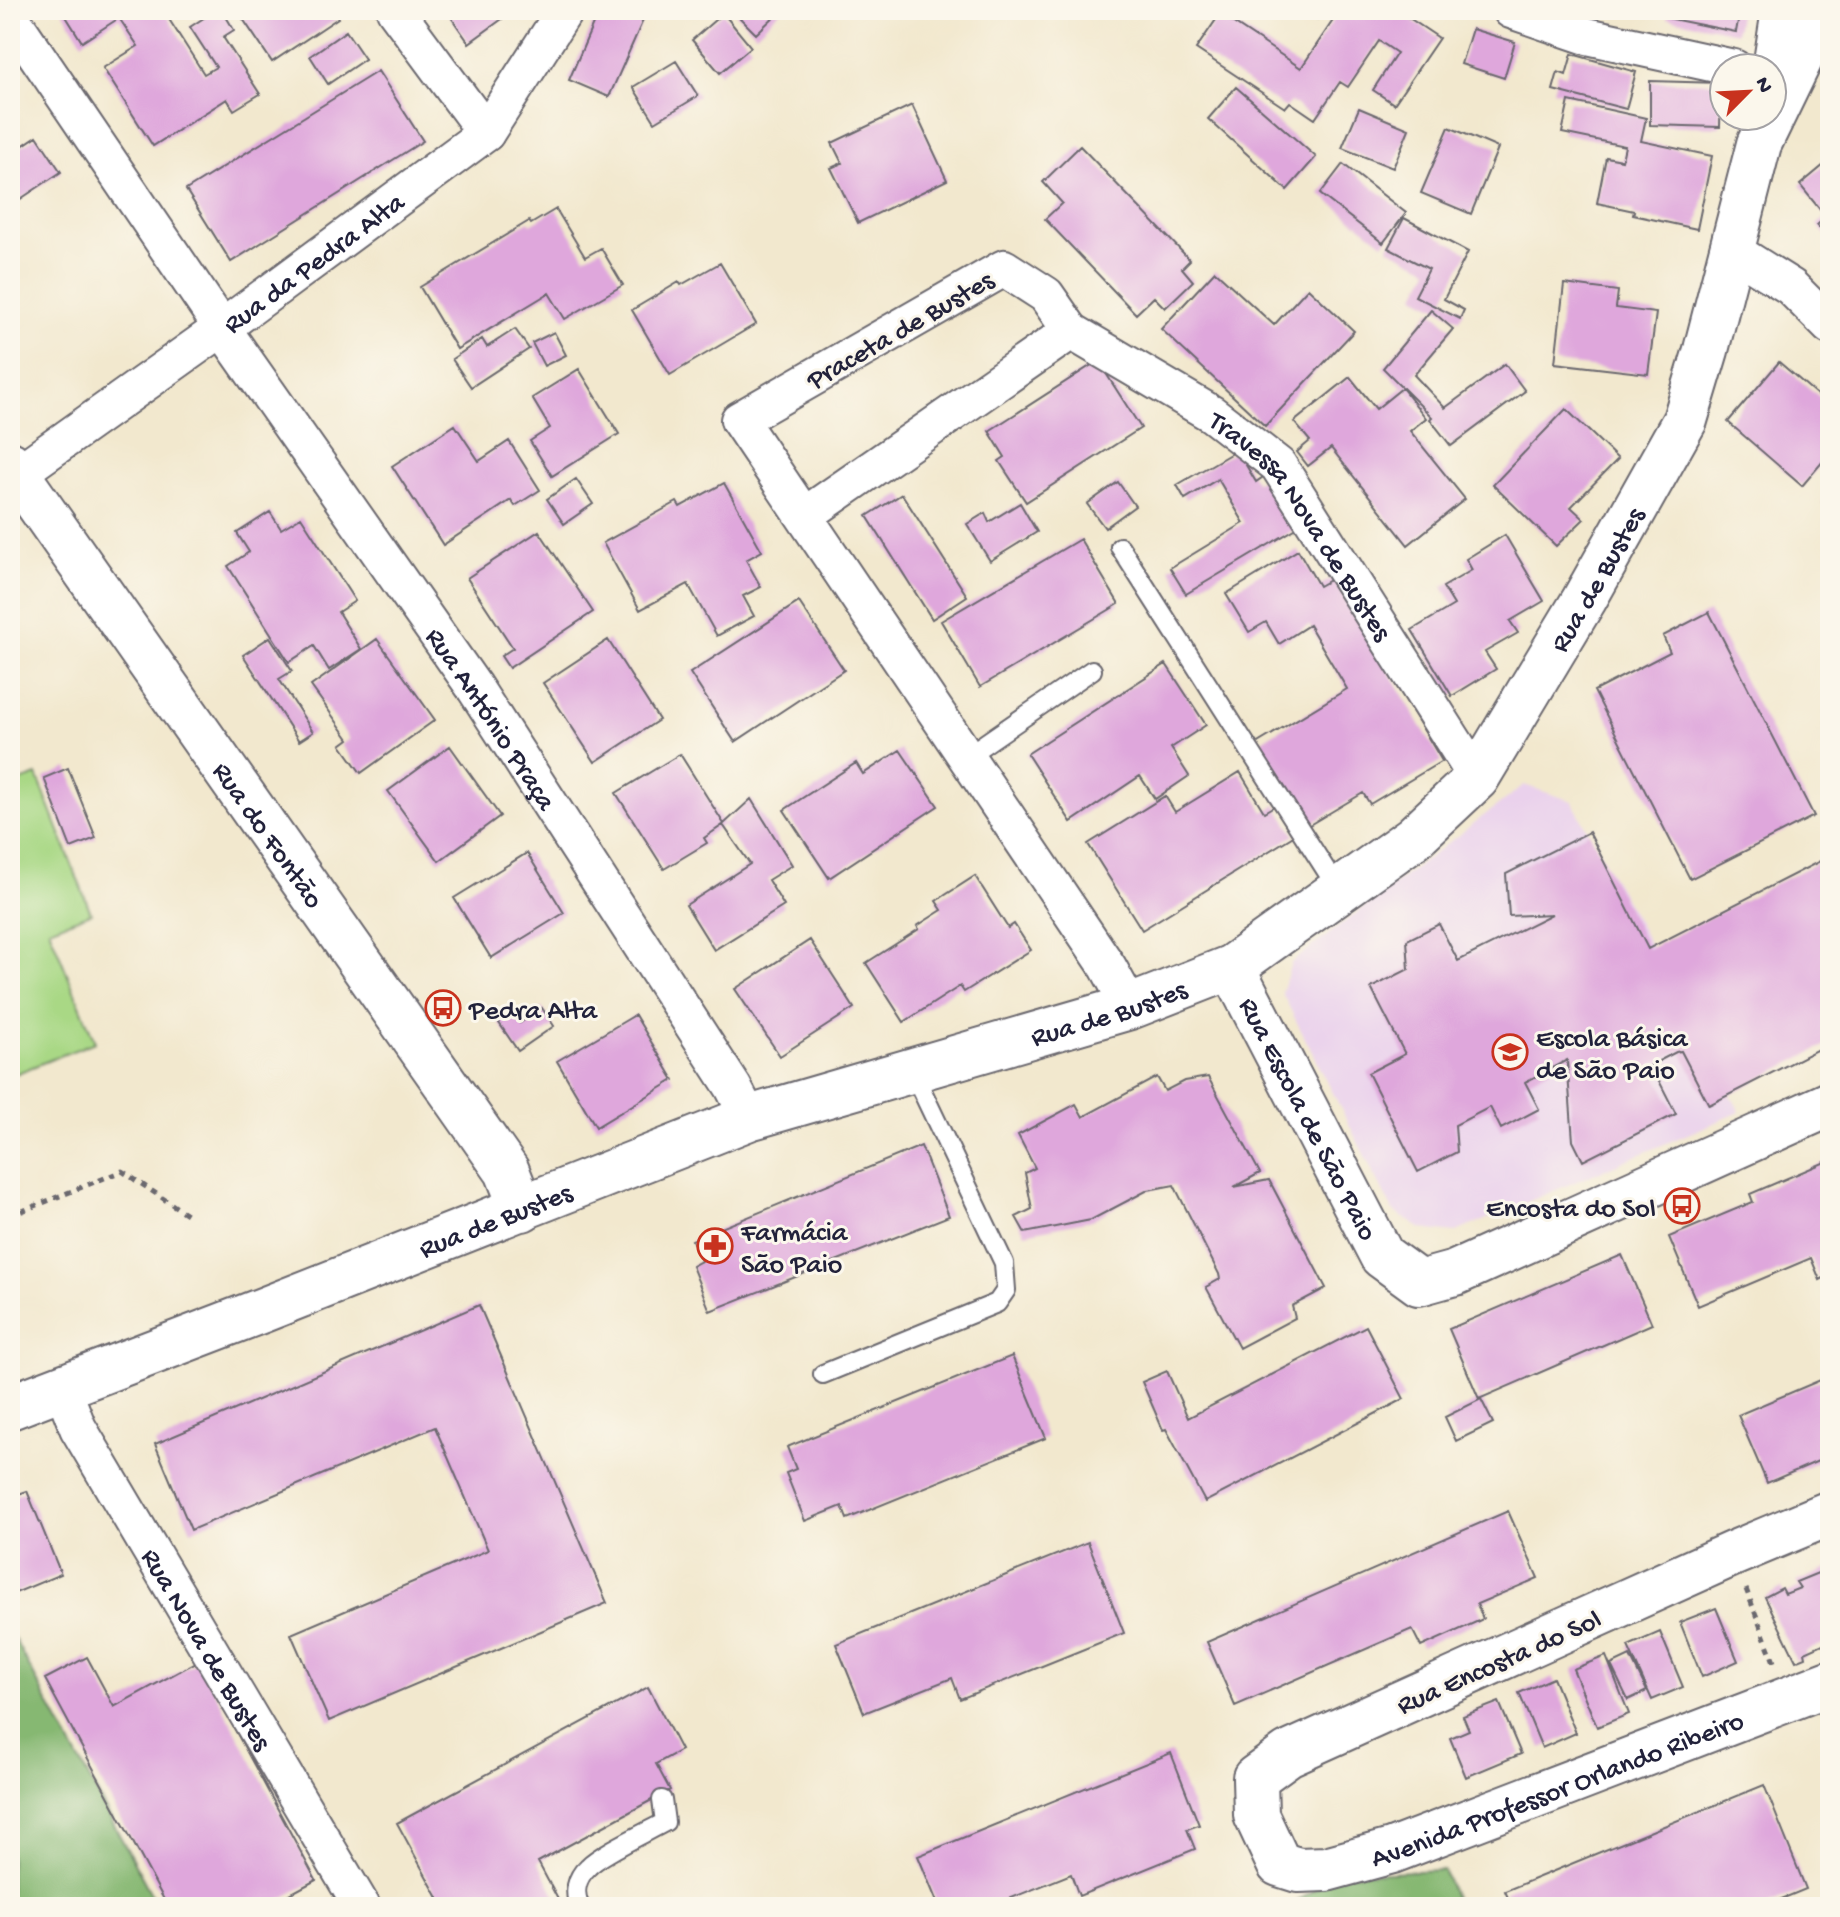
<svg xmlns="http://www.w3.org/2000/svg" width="1840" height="1917" font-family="'Gochi Hand',sans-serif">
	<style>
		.built { fill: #ead1ec }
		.green { fill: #a9d885; stroke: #667d60; stroke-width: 2 }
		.forest { fill: #86b872; stroke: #546d56; stroke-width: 2 }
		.building { fill: #dfa7dc }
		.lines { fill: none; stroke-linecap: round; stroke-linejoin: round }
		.lane-casing { stroke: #6b676e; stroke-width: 22 }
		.street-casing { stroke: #6b676e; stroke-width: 40 }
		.secondary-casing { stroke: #6b676e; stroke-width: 48 }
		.path { stroke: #6b676e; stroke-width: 5; stroke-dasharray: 6 6; stroke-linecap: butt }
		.lane { stroke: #fff; stroke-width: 18 }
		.street { stroke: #fff; stroke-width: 36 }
		.secondary { stroke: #fff; stroke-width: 44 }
		.labels { text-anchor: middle; stroke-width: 6; stroke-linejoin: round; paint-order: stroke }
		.street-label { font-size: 28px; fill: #22223b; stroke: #fbf7ec }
		.poi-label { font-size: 28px; fill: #22223b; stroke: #fbf7ec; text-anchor: start }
	</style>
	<rect width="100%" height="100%" fill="#fbf7ec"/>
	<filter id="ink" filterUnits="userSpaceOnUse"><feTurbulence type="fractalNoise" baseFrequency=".0125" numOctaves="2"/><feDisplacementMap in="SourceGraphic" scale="16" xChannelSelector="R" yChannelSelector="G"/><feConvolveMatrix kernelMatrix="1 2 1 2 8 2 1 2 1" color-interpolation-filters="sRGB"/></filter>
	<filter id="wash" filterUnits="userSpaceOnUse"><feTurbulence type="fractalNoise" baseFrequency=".006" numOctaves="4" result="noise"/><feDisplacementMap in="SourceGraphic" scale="32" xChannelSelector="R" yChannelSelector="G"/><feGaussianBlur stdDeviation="1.8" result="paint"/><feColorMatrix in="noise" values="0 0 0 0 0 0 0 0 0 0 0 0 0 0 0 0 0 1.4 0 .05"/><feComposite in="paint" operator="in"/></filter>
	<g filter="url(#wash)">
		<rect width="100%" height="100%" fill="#f2e8ce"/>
		<path class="built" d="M 1524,785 L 1572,801 L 1740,1112 L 1454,1233 L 1421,1229 L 1393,1211 L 1282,993 L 1291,963 Z"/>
		<path class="green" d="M 37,775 L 91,913 L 49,929 L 95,1042 L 10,1076 L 10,785 Z"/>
		<path class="forest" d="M 10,1631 L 158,1907 L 10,1907 Z
			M 1443,1870 L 1458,1907 L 1290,1907 L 1335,1874 Z"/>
		<g id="blocks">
			<path class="building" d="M 62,10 L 163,10 L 204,74 L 216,67 L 190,27 L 216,10 L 222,10 L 234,30 L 223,37 L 260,94 L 234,110 L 227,99 L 153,146 L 103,68 L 138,46 L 119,18 L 82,42 Z
				M 237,10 L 333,10 L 338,18 L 272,62 Z
				M 446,10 L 496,10 L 502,19 L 469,43 Z
				M 599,10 L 626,10 L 644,18 L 609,97 L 569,80 Z
				M 732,10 L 781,10 L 756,34 Z
				M 1308,10 L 1325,10 L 1317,19 Z
				M 1340,10 L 1397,10 L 1439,38 L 1394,104 L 1373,90 L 1397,53 L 1379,41 L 1348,87 L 1340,82 L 1315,119 L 1290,102 L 1285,108 L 1196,49 L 1220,14 L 1301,68 Z
				M 1669,10 L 1740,10 L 1736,32 L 1667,18 Z
				M 723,13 L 751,47 L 720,73 L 692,40 Z
				M 1472,29 L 1515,42 L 1504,78 L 1461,64 Z
				M 346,31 L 365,59 L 328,84 L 310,56 Z
				M 1572,54 L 1636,72 L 1626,109 L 1553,90 L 1558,72 L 1566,75 Z
				M 676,61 L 698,96 L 655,122 L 633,87 Z
				M 378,71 L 423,141 L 231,262 L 186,190 Z
				M 1650,81 L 1721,83 L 1720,127 L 1650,125 Z
				M 1236,87 L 1316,157 L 1287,190 L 1208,119 Z
				M 1569,101 L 1646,118 L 1641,141 L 1712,156 L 1697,229 L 1633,215 L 1634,211 L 1597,203 L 1606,157 L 1622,160 L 1625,146 L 1562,133 Z
				M 912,105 L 947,180 L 858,223 L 831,168 L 842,163 L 832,143 Z
				M 1359,108 L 1409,129 L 1393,168 L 1342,148 Z
				M 1449,127 L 1498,148 L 1471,214 L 1421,193 Z
				M 37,136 L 61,172 L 10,206 L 10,140 L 16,150 Z
				M 1080,146 L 1190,260 L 1182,268 L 1193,281 L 1165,308 L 1154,297 L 1136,314 L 1045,219 L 1062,203 L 1043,182 Z
				M 1830,160 L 1830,240 L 1817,225 L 1826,217 L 1800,185 Z
				M 1343,164 L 1406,213 L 1383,243 L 1320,194 Z
				M 556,209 L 585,257 L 601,248 L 623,285 L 565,319 L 549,293 L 457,349 L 420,287 L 529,221 L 531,224 Z
				M 1404,218 L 1468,252 L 1444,299 L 1464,310 L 1460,319 L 1415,296 L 1429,269 L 1388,248 Z
				M 720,263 L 756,324 L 670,375 L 632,310 L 679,282 L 681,285 Z
				M 1215,271 L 1274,325 L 1308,288 L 1354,331 L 1265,426 L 1161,329 Z
				M 1564,284 L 1618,291 L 1616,308 L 1656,313 L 1648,374 L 1555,363 Z
				M 1431,310 L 1453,329 L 1414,375 L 1445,408 L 1505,364 L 1525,391 L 1451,446 L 1430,419 L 1432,417 L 1383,368 Z
				M 515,329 L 529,349 L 471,387 L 452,359 L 482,339 L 487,347 Z
				M 554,332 L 566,355 L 544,366 L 532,343 Z
				M 1098,361 L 1141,428 L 1026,502 L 999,461 L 1005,457 L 989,431 Z
				M 1779,362 L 1830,406 L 1830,453 L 1802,486 L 1728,422 Z
				M 579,369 L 619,434 L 552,476 L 530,441 L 550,428 L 532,398 Z
				M 1350,377 L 1376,409 L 1402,388 L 1426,418 L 1410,431 L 1465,499 L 1408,545 L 1331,448 L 1308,466 L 1297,452 L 1310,441 L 1294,422 Z
				M 1566,409 L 1618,459 L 1571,507 L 1584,519 L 1556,546 L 1493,485 Z
				M 455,425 L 479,461 L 509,441 L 540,490 L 515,506 L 511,500 L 443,545 L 392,466 Z
				M 1237,450 L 1256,482 L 1269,473 L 1300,526 L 1186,594 L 1170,568 L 1244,523 L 1218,479 L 1185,499 L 1177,485 Z
				M 576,479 L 593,504 L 564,524 L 547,499 Z
				M 1118,482 L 1135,506 L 1105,528 L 1087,504 Z
				M 724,483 L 762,551 L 746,560 L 761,587 L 743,596 L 754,616 L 717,636 L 688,584 L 640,610 L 603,543 L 677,502 L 680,507 Z
				M 1830,491 L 1830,509 L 1822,502 Z
				M 902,494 L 967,596 L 932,619 L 867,516 Z
				M 1020,503 L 1037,532 L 990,561 L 967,524 L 985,513 L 989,522 Z
				M 270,512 L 281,529 L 301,517 L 355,601 L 338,612 L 361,649 L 329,670 L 314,646 L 289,662 L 228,566 L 249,552 L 237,533 Z
				M 539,531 L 593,612 L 509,668 L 501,656 L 513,648 L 467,578 Z
				M 1505,535 L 1544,601 L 1510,621 L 1518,633 L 1485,652 L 1496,669 L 1452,696 L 1412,630 L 1454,605 L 1443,587 L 1472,570 L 1466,559 Z
				M 1080,539 L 1119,604 L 980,687 L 941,621 Z
				M 1298,550 L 1319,586 L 1333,578 L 1442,761 L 1370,804 L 1363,793 L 1306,827 L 1256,744 L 1347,689 L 1309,625 L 1279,644 L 1266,622 L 1249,632 L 1226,594 Z
				M 799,602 L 844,670 L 735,742 L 690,673 Z
				M 1709,612 L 1814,816 L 1690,879 L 1594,691 L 1670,652 L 1663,636 Z
				M 270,637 L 292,671 L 279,679 L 313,732 L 299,741 L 243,655 Z
				M 377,639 L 435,720 L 361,773 L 341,745 L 349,739 L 311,686 Z
				M 608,640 L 659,720 L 595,762 L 543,683 Z
				M 1166,664 L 1206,725 L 1171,748 L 1189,776 L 1155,799 L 1140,776 L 1071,822 L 1027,754 Z
				M 450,746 L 500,816 L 439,861 L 388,791 Z
				M 900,750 L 938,806 L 829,878 L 784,810 L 856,763 L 863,774 Z
				M 680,754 L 724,824 L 751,799 L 792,865 L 768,880 L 784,906 L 714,950 L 686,905 L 750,864 L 723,825 L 704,838 L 707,843 L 664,869 L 616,793 Z
				M 68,768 L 96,838 L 71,848 L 44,778 Z
				M 1240,772 L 1264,812 L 1276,805 L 1295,835 L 1142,930 L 1088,844 L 1165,796 L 1175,812 Z
				M 1589,832 L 1648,949 L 1830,856 L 1830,1043 L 1709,1105 L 1681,1051 L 1676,1052 L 1651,1065 L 1676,1114 L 1583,1161 L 1573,1141 L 1567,1060 L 1525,1082 L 1539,1109 L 1501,1129 L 1490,1107 L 1455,1125 L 1457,1152 L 1418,1172 L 1368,1073 L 1405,1054 L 1371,988 L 1409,969 L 1407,940 L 1439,924 L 1458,961 L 1552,914 L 1509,916 L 1506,874 Z
				M 527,853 L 564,913 L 491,958 L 454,898 Z
				M 975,876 L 1008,928 L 1014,924 L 1031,950 L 964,992 L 960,986 L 904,1022 L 866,963 L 919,929 L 917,926 L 942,910 L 936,901 Z
				M 810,940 L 854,1008 L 780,1056 L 735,989 Z
				M 542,1008 L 554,1026 L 518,1051 L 497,1020 L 511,1011 L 520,1023 Z
				M 635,1015 L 674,1080 L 596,1127 L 557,1061 Z
				M 1157,1077 L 1165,1091 L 1184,1081 L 1208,1077 L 1260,1173 L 1234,1187 L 1269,1180 L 1326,1288 L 1292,1306 L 1295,1318 L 1239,1348 L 1206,1287 L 1220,1279 L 1219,1274 L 1174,1185 L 1148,1190 L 1091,1220 L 1025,1233 L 1016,1217 L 1032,1209 L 1025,1173 L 1035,1168 L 1018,1135 L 1076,1104 L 1083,1117 Z
				M 921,1146 L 949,1216 L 710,1311 L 692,1266 L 701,1261 L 692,1240 Z
				M 1830,1160 L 1830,1275 L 1820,1280 L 1811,1258 L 1698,1306 L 1669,1237 L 1753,1202 L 1750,1194 Z
				M 1622,1255 L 1652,1324 L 1479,1399 L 1449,1329 Z
				M 479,1305 L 607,1603 L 329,1721 L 291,1634 L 488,1550 L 435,1427 L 191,1530 L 155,1444 Z
				M 1366,1326 L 1404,1399 L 1205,1502 L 1166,1429 L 1163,1430 L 1142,1382 L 1167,1371 L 1188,1418 Z
				M 1012,1356 L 1046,1438 L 847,1519 L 842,1506 L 805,1521 L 786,1473 L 796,1469 L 787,1447 Z
				M 1830,1376 L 1830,1456 L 1767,1483 L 1738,1415 Z
				M 1481,1399 L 1493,1423 L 1456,1441 L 1445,1417 Z
				M 27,1491 L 61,1574 L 13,1594 L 10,1587 L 10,1497 Z
				M 1508,1511 L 1538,1578 L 1477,1604 L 1483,1619 L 1421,1647 L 1412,1629 L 1235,1706 L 1207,1642 Z
				M 1088,1542 L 1124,1633 L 960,1699 L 952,1678 L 864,1713 L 836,1644 Z
				M 1830,1568 L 1830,1646 L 1827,1647 L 1825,1643 L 1805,1652 L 1806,1657 L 1796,1661 L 1765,1597 L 1782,1588 L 1785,1594 L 1800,1588 L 1796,1582 Z
				M 1716,1608 L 1738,1661 L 1702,1677 L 1680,1622 Z
				M 1660,1632 L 1683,1687 L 1652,1700 L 1628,1646 Z
				M 1606,1656 L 1629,1714 L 1597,1727 L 1573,1669 Z
				M 1630,1656 L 1647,1691 L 1628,1700 L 1611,1665 Z
				M 87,1657 L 114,1707 L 198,1661 L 316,1880 L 266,1907 L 168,1907 L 45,1679 Z
				M 1553,1678 L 1576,1733 L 1542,1748 L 1519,1693 Z
				M 648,1687 L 681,1750 L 656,1764 L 670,1790 L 538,1862 L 562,1907 L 443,1907 L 397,1823 Z
				M 1499,1702 L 1521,1754 L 1466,1777 L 1450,1738 L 1469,1730 L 1463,1716 Z
				M 1171,1753 L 1199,1825 L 1187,1829 L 1195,1849 L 1079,1896 L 1071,1874 L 989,1907 L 939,1907 L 918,1856 Z
				M 1764,1785 L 1806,1889 L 1762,1907 L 1512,1907 L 1505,1891 Z
				M 313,1900 L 317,1907 L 300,1907 Z"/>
		</g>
	</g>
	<g filter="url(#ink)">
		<use href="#blocks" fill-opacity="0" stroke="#6b676e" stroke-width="2"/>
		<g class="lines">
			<defs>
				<path id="lane" d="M 1120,547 L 1340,892
					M 967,756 L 1092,670
					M 823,1374 L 997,1303 L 1006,1290 L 1004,1263 L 912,1070
					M 580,1907 C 573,1893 576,1878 588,1867 C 600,1854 647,1832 665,1822 L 662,1800"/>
				<g id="street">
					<path id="s1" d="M 12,10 L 10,16 L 222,328 L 474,687 L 733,1087 L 749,1118"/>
					<path d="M 395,10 L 486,133"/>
					<path d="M 1511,10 L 1587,36 L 1734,68"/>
					<path d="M 1771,68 L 1780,10"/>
					<path d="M 1732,250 L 1791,287 L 1830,326"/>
					<path id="s2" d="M 1071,331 L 1212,414 L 1278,465 L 1477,778"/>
					<path id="s3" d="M 17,474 L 222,328 L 486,133 L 565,10"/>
					<path d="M 804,516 L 1071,331 L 1046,295 L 1004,268 L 739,420 L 1108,967 L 1130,1007"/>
					<path id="s4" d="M 62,1387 L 78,1428 L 362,1907"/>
				</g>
				<g id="secondary">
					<path id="s5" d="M 10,464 L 507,1171 L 522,1209"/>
					<path id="s6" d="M 1232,967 L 1382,1256 L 1419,1283 L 1455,1273 L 1830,1104"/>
					<path id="s7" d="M 10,1407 L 263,1310 L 749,1118 L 1130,1007 L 1232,967 L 1413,838 L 1477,778 L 1584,600 L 1685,420 L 1706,350 L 1759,144 L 1824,10"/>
					<path id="s8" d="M 1830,1513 L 1732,1554 L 1288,1754 L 1255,1778 L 1256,1815 L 1279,1864 L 1298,1870 L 1326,1869 L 1392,1851 L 1830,1683"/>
				</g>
			</defs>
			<use href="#lane" class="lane-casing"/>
			<use href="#street" class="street-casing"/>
			<use href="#secondary" class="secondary-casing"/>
			<path class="path" d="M 10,1216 L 122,1171 L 191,1217
				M 1746,1589 L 1774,1662"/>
			<use href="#lane" class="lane"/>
			<use href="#street" class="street"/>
			<use href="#secondary" class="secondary"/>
		</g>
	</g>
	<defs>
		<symbol id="bus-ring" viewBox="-11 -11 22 22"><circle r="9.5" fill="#fbf7ec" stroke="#c8321e" stroke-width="1.5"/><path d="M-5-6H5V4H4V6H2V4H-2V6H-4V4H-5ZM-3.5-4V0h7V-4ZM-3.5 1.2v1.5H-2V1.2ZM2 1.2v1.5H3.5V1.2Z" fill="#c8321e"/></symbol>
		<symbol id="school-ring" viewBox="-11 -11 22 22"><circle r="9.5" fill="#fbf7ec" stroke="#c8321e" stroke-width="1.5"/><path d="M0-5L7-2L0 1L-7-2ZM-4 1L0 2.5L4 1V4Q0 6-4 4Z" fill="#c8321e"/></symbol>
		<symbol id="pharmacy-ring" viewBox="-11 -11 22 22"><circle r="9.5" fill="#fbf7ec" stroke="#c8321e" stroke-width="1.5"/><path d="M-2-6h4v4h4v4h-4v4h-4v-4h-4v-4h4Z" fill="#c8321e"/></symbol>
	</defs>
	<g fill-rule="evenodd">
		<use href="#bus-ring" x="423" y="988" width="40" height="40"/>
		<use href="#school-ring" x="1490" y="1032" width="40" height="40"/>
		<use href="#bus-ring" x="1662" y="1186" width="40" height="40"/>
		<use href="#pharmacy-ring" x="695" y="1226" width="40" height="40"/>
	</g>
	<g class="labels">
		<g class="street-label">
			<text dy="10" stroke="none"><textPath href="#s3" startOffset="364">Rua da Pedra Alta</textPath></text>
			<text transform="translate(899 328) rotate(-30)" y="10">Praceta de Bustes</text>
			<text dy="10" stroke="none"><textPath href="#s2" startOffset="308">Travessa Nova de Bustes</textPath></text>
			<text dy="10" stroke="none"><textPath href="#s7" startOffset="1842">Rua de Bustes</textPath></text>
			<text dy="10" stroke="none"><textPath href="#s1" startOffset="858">Rua António Praça</textPath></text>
			<text dy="10" stroke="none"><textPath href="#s5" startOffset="452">Rua do Fontão</textPath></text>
			<text dy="10" stroke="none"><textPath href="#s7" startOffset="1168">Rua de Bustes</textPath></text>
			<text dy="10" stroke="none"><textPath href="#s6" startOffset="170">Rua Escola de São Paio</textPath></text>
			<text dy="10" stroke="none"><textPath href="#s7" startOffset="520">Rua de Bustes</textPath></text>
			<text dy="10" stroke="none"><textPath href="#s4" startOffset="300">Rua Nova de Bustes</textPath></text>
			<text transform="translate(1498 1660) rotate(-24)" y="10">Rua Encosta do Sol</text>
			<text dy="10" stroke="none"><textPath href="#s8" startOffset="1018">Avenida Professor Orlando Ribeiro</textPath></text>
		</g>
		<g class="poi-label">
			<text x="469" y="1018">Pedra Alta</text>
			<text x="1536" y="1046">Escola Básica<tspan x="1536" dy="32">de São Paio</tspan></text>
			<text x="1656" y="1216" text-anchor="end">Encosta do Sol</text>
			<text x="741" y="1240">Farmácia<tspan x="741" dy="32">São Paio</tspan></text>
		</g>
	</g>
	<rect width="1840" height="1917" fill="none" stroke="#fbf7ec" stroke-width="40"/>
	<g transform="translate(1748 92) rotate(66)"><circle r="38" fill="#fbf7ec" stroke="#a4a2a5" stroke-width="2"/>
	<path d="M0-6L14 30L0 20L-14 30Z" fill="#c8321e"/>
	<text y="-12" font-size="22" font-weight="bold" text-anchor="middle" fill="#22223b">N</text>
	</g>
</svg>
